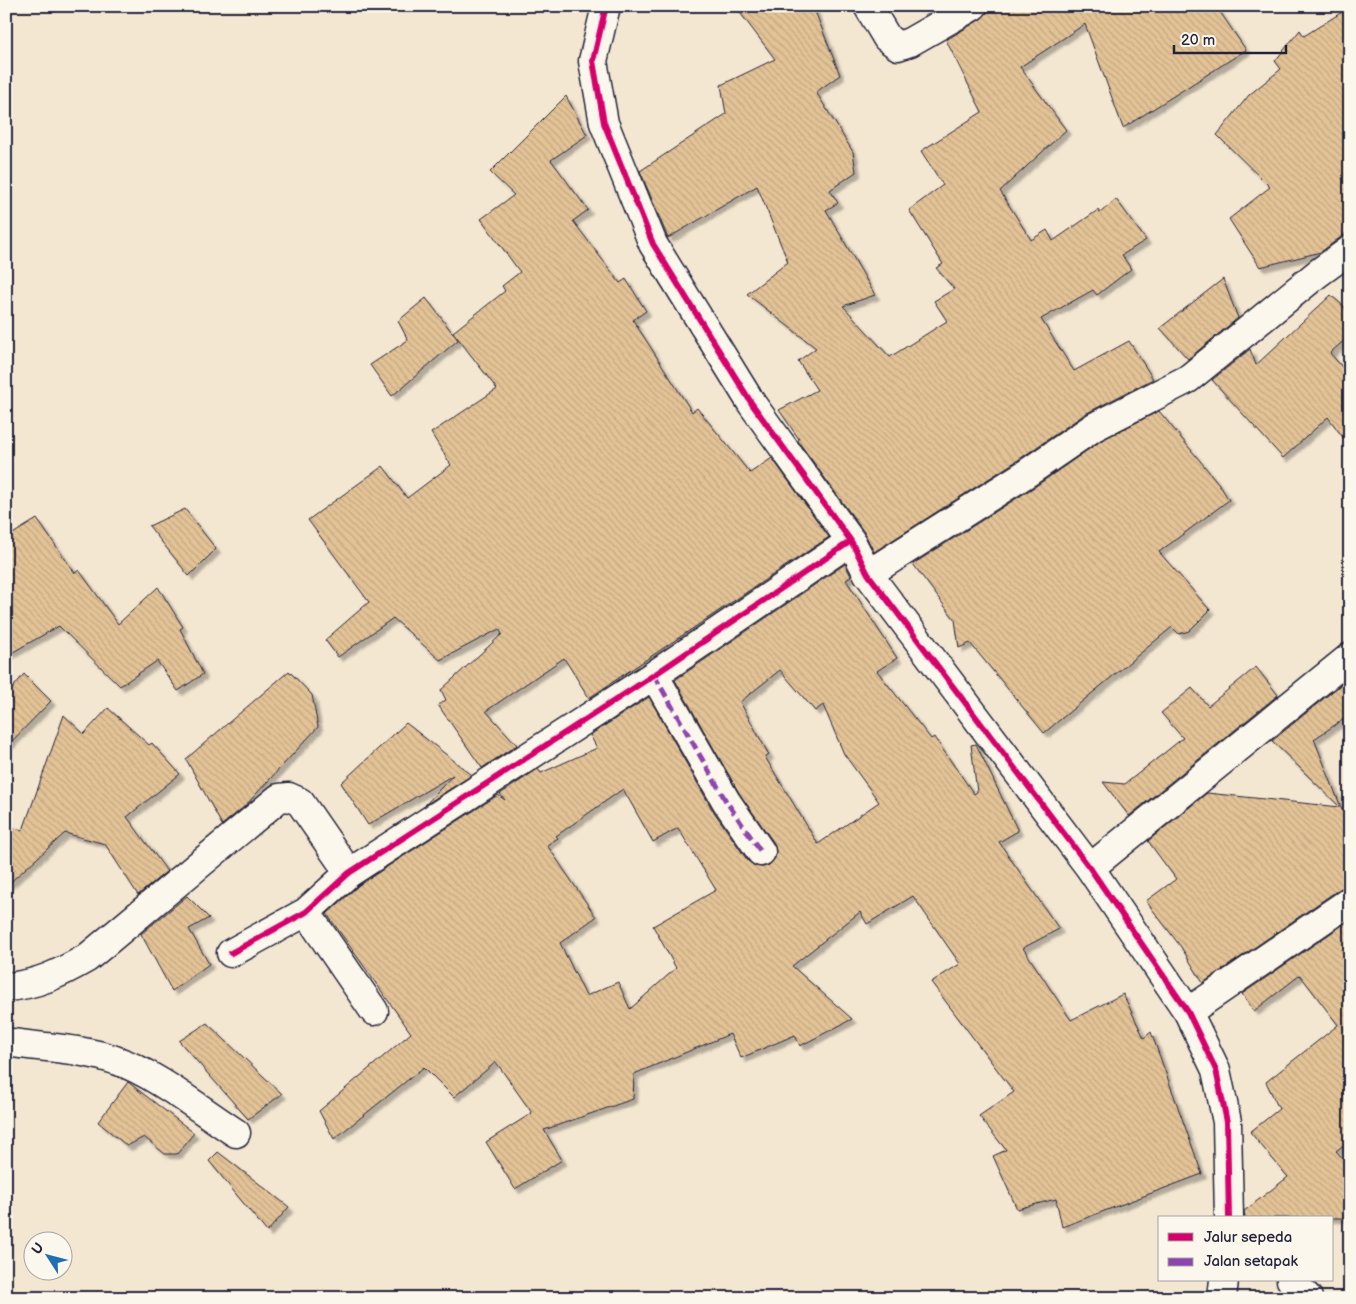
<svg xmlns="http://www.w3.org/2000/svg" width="1356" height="1304" font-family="'Balsamiq Sans',sans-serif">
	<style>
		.building { fill: url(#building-back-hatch); stroke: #22223b; fill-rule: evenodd; filter: url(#shadow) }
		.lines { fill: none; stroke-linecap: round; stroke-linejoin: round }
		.street-casing { stroke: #22223b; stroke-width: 31 }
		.street { stroke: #fbf7ec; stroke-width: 28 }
		.quiet { stroke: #8e44ad; stroke-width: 5; stroke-dasharray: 10 5; stroke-linecap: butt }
		.cycleway-casing { stroke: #fbf7ec; stroke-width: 9 }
		.cycleway { stroke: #d6006c; stroke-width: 6 }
	</style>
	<defs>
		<pattern id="building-back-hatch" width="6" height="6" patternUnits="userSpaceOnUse" patternTransform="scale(1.25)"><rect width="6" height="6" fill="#e3c396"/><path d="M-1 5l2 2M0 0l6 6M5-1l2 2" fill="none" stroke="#c2a782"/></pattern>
		<filter id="shadow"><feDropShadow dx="4.5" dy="4.5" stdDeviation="1" flood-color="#0004"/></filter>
	</defs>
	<rect width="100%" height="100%" fill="#f4e7d2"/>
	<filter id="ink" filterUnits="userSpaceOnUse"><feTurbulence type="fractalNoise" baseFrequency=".02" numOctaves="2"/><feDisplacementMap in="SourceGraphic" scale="10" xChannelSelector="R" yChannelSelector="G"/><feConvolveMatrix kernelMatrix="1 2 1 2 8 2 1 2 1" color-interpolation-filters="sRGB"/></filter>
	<g filter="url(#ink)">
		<path class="building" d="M 735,6 L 813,6 L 840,75 L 816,92 L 853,152 L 856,172 L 830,190 L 838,203 L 826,210 L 875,295 L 843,306 L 890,357 L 947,321 L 934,301 L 954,289 L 936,268 L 943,264 L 909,210 L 943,185 L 921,151 L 982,112 L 946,40 L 981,19 L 987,13 L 989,6 L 1216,6 L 1246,50 L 1123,128 L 1085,24 L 1020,67 L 1066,130 L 1000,191 L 1031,240 L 1047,230 L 1053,241 L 1098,210 L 1100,213 L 1116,199 L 1146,240 L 1122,255 L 1131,269 L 1097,295 L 1093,290 L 1041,319 L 1074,371 L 1129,341 L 1153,379 L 1085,414 L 1018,460 L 874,552 L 864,532 L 798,441 L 799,439 L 779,410 L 817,390 L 798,361 L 816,348 L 747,294 L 788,262 L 757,186 L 668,238 L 640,171 L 726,114 L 721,85 L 775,59 Z
			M 1350,7 L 1350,230 L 1321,252 L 1260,267 L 1229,219 L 1270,187 L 1217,135 L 1249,95 L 1281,69 L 1275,61 L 1300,30 L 1304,36 Z
			M 566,96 L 587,135 L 551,160 L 588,210 L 573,221 L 620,283 L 626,279 L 646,311 L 633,320 L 692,412 L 697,408 L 750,473 L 772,458 L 829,537 L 589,698 L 564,658 L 486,711 L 517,745 L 482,768 L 438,705 L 446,700 L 441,690 L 502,634 L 499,629 L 440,660 L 393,618 L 338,657 L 325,640 L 369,602 L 308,520 L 383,466 L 407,498 L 451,465 L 431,433 L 497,389 L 453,332 L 505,291 L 502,286 L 520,272 L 481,219 L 514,195 L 490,172 Z
			M 1223,279 L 1238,318 L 1188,359 L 1160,328 Z
			M 1331,295 L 1350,312 L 1350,335 L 1330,353 L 1350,376 L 1350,447 L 1328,417 L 1283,458 L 1212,380 L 1250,349 L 1256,365 Z
			M 426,298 L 458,340 L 392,396 L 370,365 L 408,340 L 398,321 Z
			M 1159,411 L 1219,484 L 1229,500 L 1159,552 L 1210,610 L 1189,631 L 1179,634 L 1172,627 L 1044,733 L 970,643 L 959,648 L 955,620 L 913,564 L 1036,486 L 1102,440 Z
			M 185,509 L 216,549 L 189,576 L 149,526 Z
			M 37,519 L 75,573 L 79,570 L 118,624 L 158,587 L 183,627 L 180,629 L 203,674 L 178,691 L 157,661 L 120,686 L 59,626 L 6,656 L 6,538 Z
			M 845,564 L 851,576 L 846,580 L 897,658 L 877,671 L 931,739 L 934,737 L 974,794 L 977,792 L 971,745 L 976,744 L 1018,831 L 999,842 L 1059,929 L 1023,948 L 1071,1020 L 1123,994 L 1144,1038 L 1151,1032 L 1202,1174 L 1062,1227 L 1056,1199 L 1017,1209 L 993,1156 L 1006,1150 L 979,1116 L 1014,1092 L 931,982 L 960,964 L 913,896 L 867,924 L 860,912 L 792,966 L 852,1019 L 800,1046 L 795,1035 L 741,1058 L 730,1034 L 634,1074 L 633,1099 L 544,1130 L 562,1160 L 515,1189 L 486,1142 L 532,1113 L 496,1062 L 454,1097 L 424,1067 L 334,1139 L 319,1111 L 411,1033 L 327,914 L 359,885 L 498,795 L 505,800 L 500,794 L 538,769 L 541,773 L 597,748 L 590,735 L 649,697 L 712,809 L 748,861 L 755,866 L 763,867 L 769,865 L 775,858 L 776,850 L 774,843 L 739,793 L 675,680 ZM 780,670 L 815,711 L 823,705 L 844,754 L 879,802 L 818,844 L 765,757 L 769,755 L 740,702 ZM 623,789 L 653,842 L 678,828 L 716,890 L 653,926 L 676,968 L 630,1009 L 618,982 L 586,996 L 560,943 L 596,917 L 547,845 L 558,838 L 556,836 Z
			M 1256,667 L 1278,695 L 1129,816 L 1103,782 L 1125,784 L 1183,738 L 1161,713 L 1192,688 L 1208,706 Z
			M 289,671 L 312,695 L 318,727 L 245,806 L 222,825 L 186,759 Z
			M 24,674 L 51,701 L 6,747 L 6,696 Z
			M 1350,677 L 1350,715 L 1314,739 L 1350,830 L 1350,886 L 1341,888 L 1203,983 L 1181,947 L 1146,901 L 1176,879 L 1148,841 L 1207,793 L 1340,807 L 1272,741 Z
			M 108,708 L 149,745 L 152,743 L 180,774 L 127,817 L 167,871 L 138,895 L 105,844 L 65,833 L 6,886 L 6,826 L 23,830 L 64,715 L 84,734 Z
			M 406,723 L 472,775 L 425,805 L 453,775 L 368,825 L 341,783 Z
			M 187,896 L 209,918 L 189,929 L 209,964 L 172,991 L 141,934 Z
			M 1350,920 L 1350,1140 L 1336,1151 L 1350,1167 L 1350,1218 L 1245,1218 L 1244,1211 L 1288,1177 L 1250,1132 L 1279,1109 L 1266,1082 L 1338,1025 L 1300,975 L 1254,1011 L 1242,994 Z
			M 207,1023 L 282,1094 L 248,1119 L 179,1041 Z
			M 128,1082 L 194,1133 L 177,1154 L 165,1154 L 144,1137 L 127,1146 L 98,1122 Z
			M 218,1152 L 289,1207 L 267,1232 L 209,1161 Z"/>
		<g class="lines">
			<defs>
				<path id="street" d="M 606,6 L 593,61 L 604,123 L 653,244 L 752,404 L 851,541 L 868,574 L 1090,868 L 1188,1012 L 1216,1070 L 1227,1122 L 1229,1218
					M 868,6 L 887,38 L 898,46 L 910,42 L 973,6
					M 868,574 L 1027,473 L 1094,427 L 1188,379 L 1317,274 L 1350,250
					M 654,675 L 726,801 L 761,852
					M 1090,868 L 1350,657
					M 306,912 L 374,1011
					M 231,953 L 306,912 L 349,873 L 654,675 L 851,541
					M 6,987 C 37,985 61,973 87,958 L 279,798 L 289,797 L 300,802 L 349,873
					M 1188,1012 L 1350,901
					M 6,1042 C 42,1048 81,1048 115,1060 C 153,1072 202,1111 236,1133
					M 1291,1280 L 1308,1298
					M 1222,1298 L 1224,1280"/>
			</defs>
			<use href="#street" class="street-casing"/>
			<use href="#street" class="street"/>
			<path class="quiet" d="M 654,675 L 726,801 L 761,852"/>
			<defs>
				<path id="cycleway" d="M 606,6 L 593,61 L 604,123 L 653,244 L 752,404 L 851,541 L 868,574 L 1090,868 L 1188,1012 L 1216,1070 L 1227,1122 L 1229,1218
					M 231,953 L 306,912 L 349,873 L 654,675 L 851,541"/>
			</defs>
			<use href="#cycleway" class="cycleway-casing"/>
			<use href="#cycleway" class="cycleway"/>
		</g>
	</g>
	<rect width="1356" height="1304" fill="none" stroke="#fbf7ec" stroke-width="25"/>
	<rect x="12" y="12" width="1331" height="1279" fill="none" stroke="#22223b" stroke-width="2" filter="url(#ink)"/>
	<rect x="1158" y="1216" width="175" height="65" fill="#fbf7ec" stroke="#a4a2a5"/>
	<rect x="1168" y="1233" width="25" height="8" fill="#d6006c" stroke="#a4a2a5"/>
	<text x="1204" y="1242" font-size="15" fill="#22223b">Jalur sepeda</text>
	<rect x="1168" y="1258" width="25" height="8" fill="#8e44ad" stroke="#a4a2a5"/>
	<text x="1204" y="1266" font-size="15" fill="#22223b">Jalan setapak</text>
	<g transform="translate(48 1256) rotate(306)"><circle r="24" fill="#fbf7ec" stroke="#a4a2a5"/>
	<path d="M0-4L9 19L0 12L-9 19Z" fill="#1f6fb2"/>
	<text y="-8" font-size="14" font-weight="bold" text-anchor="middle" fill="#22223b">U</text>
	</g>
	<path d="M1174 45v8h112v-8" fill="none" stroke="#22223b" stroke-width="2.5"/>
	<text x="1181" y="45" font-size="15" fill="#22223b" stroke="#fbf7ec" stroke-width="4" paint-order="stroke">20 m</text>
</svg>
